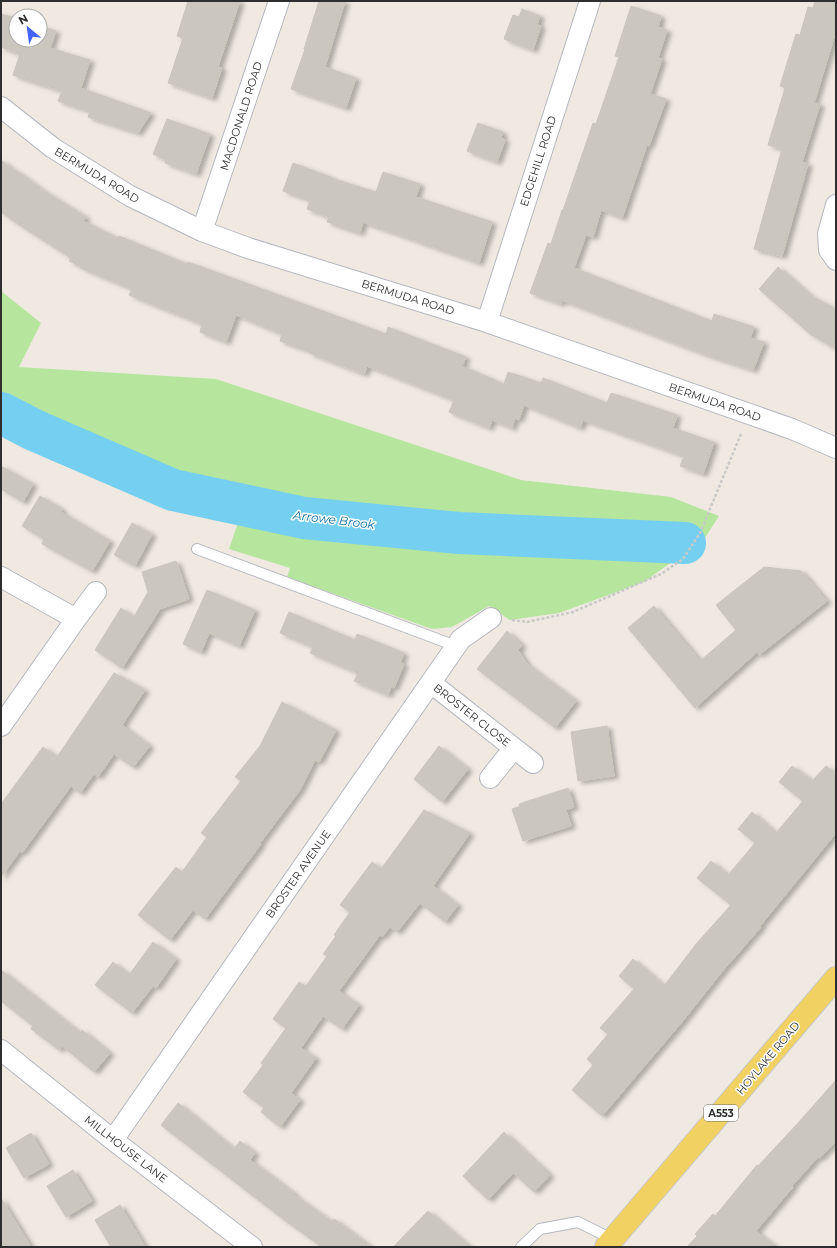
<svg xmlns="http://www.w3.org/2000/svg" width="837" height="1248" font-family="Montserrat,sans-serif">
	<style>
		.green { fill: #b6e59e }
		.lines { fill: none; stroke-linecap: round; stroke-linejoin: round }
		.river { stroke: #75cff0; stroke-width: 42 }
		.building { fill: #cbc7bf; stroke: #cbc5ba; filter: url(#shadow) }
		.lane-casing { stroke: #b4b7c1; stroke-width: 12 }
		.street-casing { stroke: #b4b7c1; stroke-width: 22 }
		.primary-casing { stroke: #c9c9c9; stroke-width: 24 }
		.path { stroke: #c9c9c9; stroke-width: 2.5; stroke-dasharray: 3 2; stroke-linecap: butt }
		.lane { stroke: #fff; stroke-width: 10 }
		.street { stroke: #fff; stroke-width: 20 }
		.primary { stroke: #f2d163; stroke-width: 22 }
		.labels { text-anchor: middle; stroke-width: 3; stroke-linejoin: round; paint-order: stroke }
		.shield { fill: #fff; stroke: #6d6d6d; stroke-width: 1 }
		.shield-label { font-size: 10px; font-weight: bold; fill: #2e2e2e }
		.street-label { font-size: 11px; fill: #2e2e2e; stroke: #fff }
		.water-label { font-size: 12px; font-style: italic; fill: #0d6fa3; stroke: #fff }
	</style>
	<defs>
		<filter id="shadow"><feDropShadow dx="4.5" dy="2.5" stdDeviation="2" flood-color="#0004"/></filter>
	</defs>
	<rect width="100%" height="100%" fill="#efe9e1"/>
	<path class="green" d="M 1,291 L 41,323 L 19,367 L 216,379 L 521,480 L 671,497 L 719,516 L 701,544 L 685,543 L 684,553 L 644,582 L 559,613 L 510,620 L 489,606 L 452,627 L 432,629 L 287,577 L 290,568 L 229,549 L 244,505 L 199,496 L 193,507 L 133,491 L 80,471 L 1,431 Z"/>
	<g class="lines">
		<path class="river" d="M 1,413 L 34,430 L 173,490 L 304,518 L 459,533 L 685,543"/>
	</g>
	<path class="building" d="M 188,1 L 240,1 L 218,67 L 222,68 L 212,98 L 168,83 L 183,38 L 177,36 Z
		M 319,1 L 345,1 L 325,67 L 356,78 L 346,108 L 291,89 L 305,49 L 304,49 Z
		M 815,1 L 836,1 L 836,31 L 814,103 L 820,104 L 802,162 L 808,164 L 782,256 L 754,249 L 782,149 L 768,145 L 785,88 L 780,86 L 796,34 L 800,35 L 808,7 L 813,8 Z
		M 631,6 L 661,16 L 658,27 L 667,30 L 658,58 L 662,59 L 650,94 L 666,99 L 649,146 L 647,145 L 622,218 L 601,210 L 593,237 L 586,235 L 574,268 L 712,321 L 714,314 L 754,327 L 750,338 L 764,342 L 753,370 L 707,355 L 562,300 L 561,304 L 530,293 L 548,243 L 551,244 L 562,210 L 563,210 L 593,123 L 596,124 L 619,57 L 615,56 Z
		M 522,9 L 540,16 L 537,25 L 541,26 L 533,50 L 504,39 L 513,15 L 519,17 Z
		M 1,14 L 16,18 L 16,40 L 40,40 L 40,26 L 56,31 L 50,48 L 90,60 L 81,88 L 151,113 L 138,133 L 88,117 L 90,111 L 58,101 L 62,91 L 13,75 L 20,54 L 1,47 Z
		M 167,119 L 210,134 L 196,174 L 165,163 L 166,160 L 153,154 Z
		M 478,123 L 503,132 L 501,138 L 505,140 L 497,162 L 467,151 Z
		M 1,160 L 16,172 L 17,171 L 44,191 L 86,217 L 83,221 L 118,238 L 119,236 L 187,264 L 188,262 L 386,334 L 388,327 L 466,357 L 462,366 L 504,384 L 508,372 L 541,383 L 543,378 L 607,403 L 611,393 L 677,415 L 673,428 L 714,442 L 703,474 L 680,466 L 684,456 L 583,420 L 580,428 L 524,405 L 519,420 L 515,418 L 512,428 L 492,420 L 489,428 L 449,412 L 454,400 L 367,366 L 364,374 L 309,353 L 310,351 L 280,341 L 282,334 L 236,315 L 226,342 L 200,332 L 202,324 L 129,295 L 132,289 L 81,268 L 82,267 L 69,261 L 71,258 L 21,226 L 1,212 Z
		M 293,163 L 331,177 L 331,178 L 376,192 L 383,172 L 420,184 L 416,197 L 492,222 L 479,263 L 363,222 L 360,233 L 327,222 L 329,217 L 307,209 L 310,200 L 283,191 Z
		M 778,267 L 811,296 L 836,309 L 836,349 L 810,334 L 759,289 Z
		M 1,466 L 33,484 L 23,502 L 1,489 Z
		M 40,496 L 62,509 L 61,512 L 110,541 L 92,571 L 42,544 L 44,539 L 22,526 Z
		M 132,523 L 152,534 L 135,566 L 114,555 Z
		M 176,561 L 189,599 L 160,609 L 122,668 L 95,650 L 121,608 L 134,617 L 148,592 L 142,572 Z
		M 764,567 L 801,571 L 827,601 L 759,655 L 757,652 L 695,708 L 628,628 L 654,606 L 700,661 L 736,630 L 716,605 Z
		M 207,590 L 255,610 L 239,646 L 209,633 L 201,652 L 183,644 Z
		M 289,612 L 355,640 L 357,634 L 404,653 L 400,663 L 404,664 L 394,688 L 391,687 L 388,695 L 354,681 L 358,673 L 310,653 L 313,647 L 280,633 Z
		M 507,631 L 522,645 L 518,650 L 527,664 L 576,701 L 555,728 L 477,669 Z
		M 114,673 L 145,690 L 122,725 L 150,746 L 133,767 L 114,754 L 98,777 L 94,774 L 80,793 L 71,786 L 22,853 L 20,851 L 1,877 L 1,804 L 43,747 L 57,757 Z
		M 282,702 L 336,730 L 319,762 L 315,760 L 300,790 L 260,843 L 261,844 L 205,919 L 193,910 L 170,940 L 138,915 L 176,867 L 182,872 L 207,837 L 201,833 L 241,781 L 235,777 L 260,746 Z
		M 607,726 L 614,776 L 578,781 L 571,732 Z
		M 439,746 L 468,769 L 442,802 L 414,779 Z
		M 792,766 L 812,781 L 826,766 L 836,773 L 836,833 L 760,926 L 761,927 L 729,964 L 729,963 L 682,1022 L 602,1116 L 572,1090 L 593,1065 L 587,1059 L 608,1034 L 600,1028 L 634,989 L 619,976 L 633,959 L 664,986 L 696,944 L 731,905 L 697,878 L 711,861 L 728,875 L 755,843 L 738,829 L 752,812 L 776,833 L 803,801 L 779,782 Z
		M 568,788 L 574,807 L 566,810 L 571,826 L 523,841 L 512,809 L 520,806 L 519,804 Z
		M 424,810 L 470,833 L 433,886 L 458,905 L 445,922 L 420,903 L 397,932 L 390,927 L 382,937 L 380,935 L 339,991 L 359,1005 L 342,1029 L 323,1016 L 301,1048 L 316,1058 L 291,1093 L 300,1100 L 280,1127 L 261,1112 L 264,1108 L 243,1092 L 263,1065 L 261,1063 L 286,1028 L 273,1019 L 299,982 L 306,986 L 327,956 L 323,954 L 336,936 L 334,935 L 350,912 L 340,905 L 372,862 L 381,869 Z
		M 153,942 L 176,959 L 156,988 L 153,986 L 132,1013 L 95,985 L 113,962 L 129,975 Z
		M 1,970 L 80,1033 L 82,1030 L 110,1053 L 94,1072 L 62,1046 L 59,1050 L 31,1029 L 33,1026 L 1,1001 Z
		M 836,1080 L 836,1141 L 820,1158 L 818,1157 L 792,1186 L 793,1187 L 756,1231 L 776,1247 L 687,1247 L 697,1236 L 695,1234 L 713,1214 L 715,1216 L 757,1165 L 758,1166 L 798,1123 Z
		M 178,1103 L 234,1149 L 240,1141 L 255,1153 L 250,1160 L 295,1194 L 294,1195 L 332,1222 L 334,1219 L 371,1247 L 322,1247 L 287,1222 L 161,1125 Z
		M 504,1132 L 550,1175 L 534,1192 L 513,1173 L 488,1200 L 463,1176 Z
		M 31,1133 L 49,1164 L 24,1178 L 6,1148 Z
		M 73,1170 L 92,1201 L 66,1217 L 47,1186 Z
		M 1,1198 L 31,1247 L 1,1247 Z
		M 120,1205 L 129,1220 L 145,1247 L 111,1247 L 95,1220 Z
		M 428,1211 L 470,1247 L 393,1247 Z"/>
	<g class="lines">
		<defs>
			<path id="lane" d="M 197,549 L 456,646
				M 521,1247 L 540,1229 L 578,1222 L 612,1239"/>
			<path id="street" d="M 1,107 L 53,148 L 130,196 L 202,231 L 248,248 L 487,322 L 792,429 L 836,448
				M 836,205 L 828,234 L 829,250 L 836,260
				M 202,231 L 279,1
				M 487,322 L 590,1
				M 1,577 L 76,619 L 1,726
				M 76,619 L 96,592
				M 431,683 L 533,763
				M 490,778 L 514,748
				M 1,1050 L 113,1140 L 252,1247
				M 113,1140 L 461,639 L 491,618"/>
			<path id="primary" d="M 606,1247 L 836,978"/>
		</defs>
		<use href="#lane" class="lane-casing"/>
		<use href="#street" class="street-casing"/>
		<use href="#primary" class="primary-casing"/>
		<path class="path" d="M 512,620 L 527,622 L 573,612 L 661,574 L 683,559 L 700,533 L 741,434"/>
		<use href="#lane" class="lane"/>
		<use href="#street" class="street"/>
		<use href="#primary" class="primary"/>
	</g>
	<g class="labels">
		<rect class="shield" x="704" y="1105" width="34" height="16" rx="3"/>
		<g class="shield-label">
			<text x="721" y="1117">A553</text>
		</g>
		<g class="street-label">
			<text transform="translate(241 116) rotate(-72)" y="4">MACDONALD ROAD</text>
			<text transform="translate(538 161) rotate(-72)" y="4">EDGEHILL ROAD</text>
			<text transform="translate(97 175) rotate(31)" y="4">BERMUDA ROAD</text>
			<text transform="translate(408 297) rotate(17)" y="4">BERMUDA ROAD</text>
			<text transform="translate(715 402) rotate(19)" y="4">BERMUDA ROAD</text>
			<text transform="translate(472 715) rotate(38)" y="4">BROSTER CLOSE</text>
			<text transform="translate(298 874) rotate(-55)" y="4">BROSTER AVENUE</text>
			<text transform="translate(768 1058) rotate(-50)" y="4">HOYLAKE ROAD</text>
			<text transform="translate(126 1149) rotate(38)" y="4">MILLHOUSE LANE</text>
		</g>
		<g class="water-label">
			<text transform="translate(334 520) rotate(7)" y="4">Arrowe Brook</text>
		</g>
	</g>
	<rect width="837" height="1248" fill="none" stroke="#2e2e2e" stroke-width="4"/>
	<g transform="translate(28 28) rotate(331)"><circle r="19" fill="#ffffff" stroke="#ababab"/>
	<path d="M0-3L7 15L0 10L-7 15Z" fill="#4264fb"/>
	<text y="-6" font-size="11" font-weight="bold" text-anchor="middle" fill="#2e2e2e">N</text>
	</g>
</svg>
